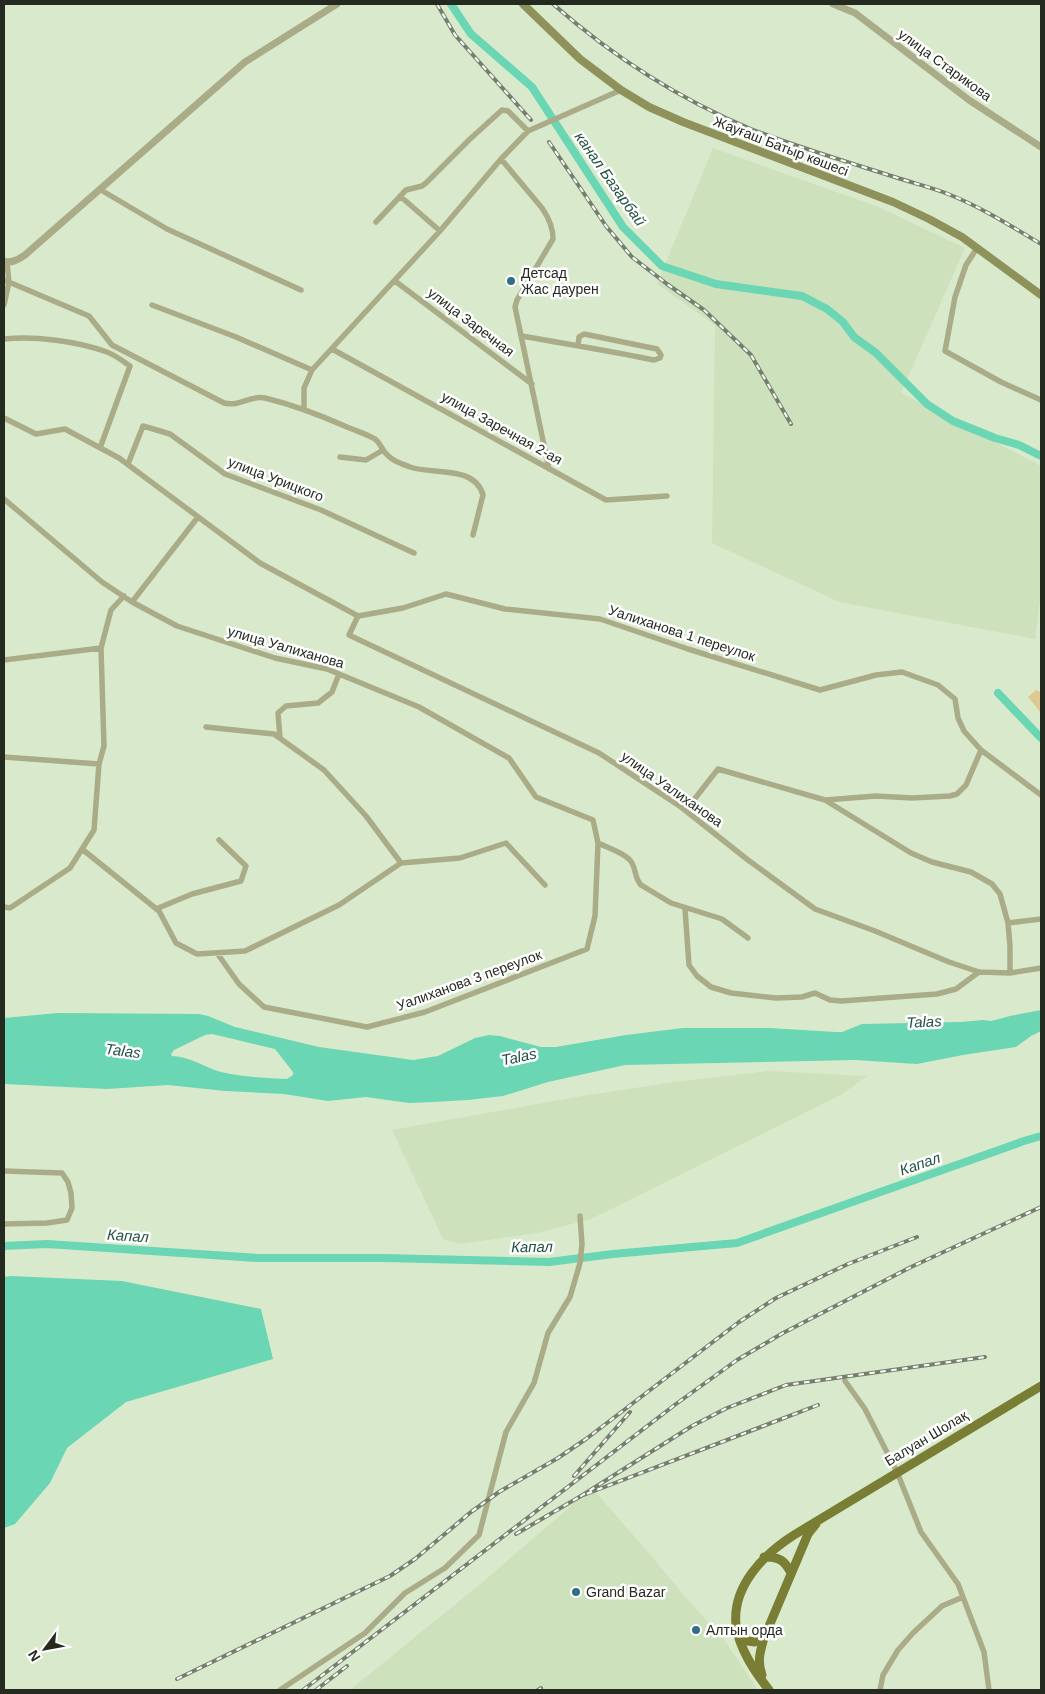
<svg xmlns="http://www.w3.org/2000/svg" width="1045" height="1694" font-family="Arial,sans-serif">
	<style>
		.built { fill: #cde1bc }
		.green { fill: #deca90 }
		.water { fill: #6ad6b4; fill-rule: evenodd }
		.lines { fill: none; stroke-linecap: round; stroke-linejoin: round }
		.canal { stroke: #6ad6b4; stroke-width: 8 }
		.minor { stroke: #aaac88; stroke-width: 5.5 }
		.tertiary { stroke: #aaac88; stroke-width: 7 }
		.secondary { stroke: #8e9159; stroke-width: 8 }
		.primary { stroke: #7a7d34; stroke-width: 9 }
		.rail-casing { stroke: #75806c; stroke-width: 4 }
		.rail { stroke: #fff; stroke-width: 2; stroke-dasharray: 5.5; stroke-linecap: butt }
		.poi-dot { fill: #336d86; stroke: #fff; stroke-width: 2 }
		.labels { text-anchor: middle; stroke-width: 5; stroke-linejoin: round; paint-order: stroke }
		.street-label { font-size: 14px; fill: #242a1f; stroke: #fff }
		.poi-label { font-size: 14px; fill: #242a1f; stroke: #fff; text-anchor: start }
		.water-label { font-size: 15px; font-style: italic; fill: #235243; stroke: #fff }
	</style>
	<rect width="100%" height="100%" fill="#d9eacc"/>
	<path class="built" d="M 713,148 L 876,206 L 965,248 L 901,393 L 1041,466 L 1041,593 L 1035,639 L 839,602 L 712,543 L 715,325 L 657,284 Z
		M 768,1071 L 867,1076 L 841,1095 L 591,1219 L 537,1233 L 460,1244 L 443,1239 L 392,1130 L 576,1097 L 674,1082 Z
		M 592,1488 L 654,1559 L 687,1599 L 721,1635 L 758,1690 L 350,1690 L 479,1585 Z"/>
	<path class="green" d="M 1036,690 L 1041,692 L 1041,713 L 1028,697 Z"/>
	<path class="water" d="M 1041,1010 L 1041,1031 L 1031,1036 L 1016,1047 L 963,1055 L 917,1064 L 855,1060 L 625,1065 L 548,1082 L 503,1096 L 468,1100 L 433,1102 L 409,1103 L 366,1097 L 328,1101 L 284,1094 L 225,1091 L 168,1085 L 107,1089 L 4,1084 L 4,1018 L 58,1013 L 199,1014 L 208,1016 L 235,1027 L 319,1047 L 413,1060 L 438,1056 L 475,1038 L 489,1035 L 500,1036 L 541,1047 L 556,1047 L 626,1035 L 683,1028 L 769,1028 L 836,1032 L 842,1032 L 862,1024 L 961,1022 L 983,1020 L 991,1021 L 1010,1016 ZM 212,1034 L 275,1049 L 293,1072 L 293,1075 L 287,1079 C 265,1078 242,1077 221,1072 C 203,1067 192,1057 172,1056 L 171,1054 L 174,1050 L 205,1035 Z
		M 11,1276 L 122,1281 L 261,1309 L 273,1359 L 126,1402 L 67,1448 L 50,1483 L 15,1524 L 4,1528 L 4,1277 Z"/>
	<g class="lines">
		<path class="canal" d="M 451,4 L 471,34 L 532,87 L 623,227 L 662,266 L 716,284 L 802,296 L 827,309 L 843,322 L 854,337 L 876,353 L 927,404 L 953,421 L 995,438 L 1019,445 L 1041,456
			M 998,693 L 1041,738
			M 4,1246 L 47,1244 L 258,1258 L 383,1258 L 549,1262 L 613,1254 L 737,1243 L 1024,1141 L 1041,1136"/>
		<path class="minor" d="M 501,159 L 542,208 C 549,218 553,227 553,239 L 517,300 L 515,307 L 549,469
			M 101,190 L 167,229 L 301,290
			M 400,196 L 440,231
			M 376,222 L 406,190 L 422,186 L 426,183 L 470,139 L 502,110 L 508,111 L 528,131
			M 977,248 L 966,265 L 955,297 L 945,351 L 1001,382 L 1041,400
			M 4,280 L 89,316 L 112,345 L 224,403 C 241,407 249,395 265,398 C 294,405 320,415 347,427 C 356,431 367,434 375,439 C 379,442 381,447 384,451 C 390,460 400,463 410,467 C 432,475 475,465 483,495 L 473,535
			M 395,281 L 532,384
			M 4,305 L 9,282 L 7,263
			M 152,305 L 236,337 L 312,370
			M 522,336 C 566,344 610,351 654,360 L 660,358 L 661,355 L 657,349 L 584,334 L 579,337 L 578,346
			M 4,339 C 36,336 76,341 107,352 C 115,355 123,361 130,366 L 100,448
			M 332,349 L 606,500 L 667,496
			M 304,408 L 304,388 L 312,370 L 440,231 L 501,159 L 528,131 L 621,90
			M 4,418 L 36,434 L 65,429 L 119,458 L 260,563 L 358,616 L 403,608 L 446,594 L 505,609 L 600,619 L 688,649 L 820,690 L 876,675 L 902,672 L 938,685 L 955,699 L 958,718 L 964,731 L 981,750 L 1041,795
			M 340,457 L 366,460 L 383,450
			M 128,464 L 143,426 L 170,434 L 225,474 L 321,510 L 414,553
			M 4,499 L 102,582 L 132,602 L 177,626 L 275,658 L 327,669 L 419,707 L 509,758 L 536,797 L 593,820 L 598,843 C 606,847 628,854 632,863 C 636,870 635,879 641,885 L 671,903 L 722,919 L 748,938
			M 132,602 L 198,517
			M 358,616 L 349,635 L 599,753 L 681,807 L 748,860 L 815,909 L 875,931 L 949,962 L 979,972 L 1010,973 L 1041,968
			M 4,660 L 101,648
			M 206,727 L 274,734 L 324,770 L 366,816 L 401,863
			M 280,738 L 278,713 L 286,706 L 318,703 L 332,692 L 339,674
			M 4,757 L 99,764
			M 825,800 L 876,796 L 912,798 L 950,796 L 957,794 L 966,785 L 981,750
			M 686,810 L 718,769 L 825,800 L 911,853 L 932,862 L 971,872 L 992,884 L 1000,894 L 1008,923 L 1010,946 L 1010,973
			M 82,849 L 159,911 L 176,943 L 197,954 L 245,951 L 339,905 L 401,863 L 460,858 L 506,843 L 545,885
			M 4,907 L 10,908 L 70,868 L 94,830 L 99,764 L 104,746 L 101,648 L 111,610 L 124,596
			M 156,909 L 192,894 L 241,881 L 246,866 L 219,840
			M 685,909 L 689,965 L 697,976 L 711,987 L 731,993 L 776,998 L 802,997 L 815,993 L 830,1000 L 841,1001 L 937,994 L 956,989 L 979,972
			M 1008,923 L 1041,919
			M 217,953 L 239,984 L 264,1007 L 367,1027 L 425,1012 L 587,949 L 595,916 L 598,843
			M 4,1171 L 62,1173 L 68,1182 L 71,1193 L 72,1208 L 67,1220 L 47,1223 L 4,1224
			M 845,1381 L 865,1409 L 897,1472 L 921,1532 L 958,1584 L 984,1652 L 989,1690
			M 280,1690 L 365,1633 L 405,1593 L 445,1568 L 479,1535 L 506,1432 L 534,1383 L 548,1333 L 570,1297 L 580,1263 L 582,1244 L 580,1216
			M 880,1690 L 883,1675 L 898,1650 L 913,1633 L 942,1606 L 963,1597"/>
		<path class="tertiary" d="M 833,4 L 855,13 L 969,100 L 1041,147
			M 4,261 C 11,264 19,259 25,255 L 245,62 L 337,4"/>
		<path class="secondary" d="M 523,4 L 580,59 L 621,90 L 649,107 L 683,122 L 893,202 L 929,219 L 962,237 L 1041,295"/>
		<path class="primary" d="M 764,1557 C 779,1556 785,1561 791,1573
			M 740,1640 L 755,1642 L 764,1638
			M 762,1675 C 757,1661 760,1652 764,1638 L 808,1534 L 816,1524
			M 769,1690 C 755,1672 739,1649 736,1625 C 732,1586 764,1554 794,1535 L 1041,1386"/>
		<defs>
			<path id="rail" d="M 437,4 L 455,35 L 531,120
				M 553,4 C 611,55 679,99 751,129 C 800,148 851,163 901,179 C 917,184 933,188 948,194 C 981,207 1011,226 1041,244
				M 549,142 L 606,226 L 632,257 L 667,284 L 704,310 L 751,355 L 791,424
				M 818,1405 L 581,1496 L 692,1426 L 727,1408 L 786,1385 L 985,1357
				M 574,1476 L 630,1412
				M 516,1534 L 581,1496
				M 177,1679 L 390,1576 L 415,1559 L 471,1512 L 499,1492 L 558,1458 L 586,1439 L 739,1322 L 776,1298 L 848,1264 L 917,1237
				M 303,1690 L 676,1404 L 737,1360 L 783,1333 L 911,1267 L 1041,1207
				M 316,1690 L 347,1666
				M 538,1690 L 541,1688"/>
		</defs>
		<use href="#rail" class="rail-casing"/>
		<use href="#rail" class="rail"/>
	</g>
	<g class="poi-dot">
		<circle cx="511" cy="281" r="5"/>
		<circle cx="576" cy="1592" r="5"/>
		<circle cx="696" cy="1630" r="5"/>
	</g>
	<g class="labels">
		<g class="street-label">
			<text transform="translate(945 65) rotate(36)" y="5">улица Старикова</text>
			<text transform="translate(781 146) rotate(21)" y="5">Жауғаш Батыр көшесі</text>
			<text transform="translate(471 322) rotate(37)" y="5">улица Заречная</text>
			<text transform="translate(502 428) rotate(29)" y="5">улица Заречная 2-ая</text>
			<text transform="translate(276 479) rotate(21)" y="5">улица Урицкого</text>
			<text transform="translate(682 633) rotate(18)" y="5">Уалиханова 1 переулок</text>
			<text transform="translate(286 647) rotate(16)" y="5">улица Уалиханова</text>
			<text transform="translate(672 789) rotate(35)" y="5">улица Уалиханова</text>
			<text transform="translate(469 980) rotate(-20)" y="5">Уалиханова 3 переулок</text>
			<text transform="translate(926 1438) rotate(-31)" y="5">Балуан Шолақ</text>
		</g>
		<g class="poi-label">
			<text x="521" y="278">Детсад<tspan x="521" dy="16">Жас даурен</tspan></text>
			<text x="586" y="1597">Grand Bazar</text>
			<text x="706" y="1635">Алтын орда</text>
		</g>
		<g class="water-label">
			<text transform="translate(610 179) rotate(55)" y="5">канал Базарбай</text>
			<text transform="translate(924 1022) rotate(-3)" y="5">Talas</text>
			<text transform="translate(123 1051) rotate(7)" y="5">Talas</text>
			<text transform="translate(519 1057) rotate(-12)" y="5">Talas</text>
			<text transform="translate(920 1164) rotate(-19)" y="5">Капал</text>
			<text transform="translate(128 1236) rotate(4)" y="5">Капал</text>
			<text transform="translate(532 1247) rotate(-1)" y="5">Капал</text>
		</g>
	</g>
	<rect width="1045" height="1694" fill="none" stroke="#242a1f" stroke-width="10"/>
	<g transform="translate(45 1649) rotate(238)" stroke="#ffffff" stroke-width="4" paint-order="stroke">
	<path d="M0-4L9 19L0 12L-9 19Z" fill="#242a1f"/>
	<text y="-8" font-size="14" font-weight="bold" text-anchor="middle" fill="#242a1f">N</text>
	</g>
</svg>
